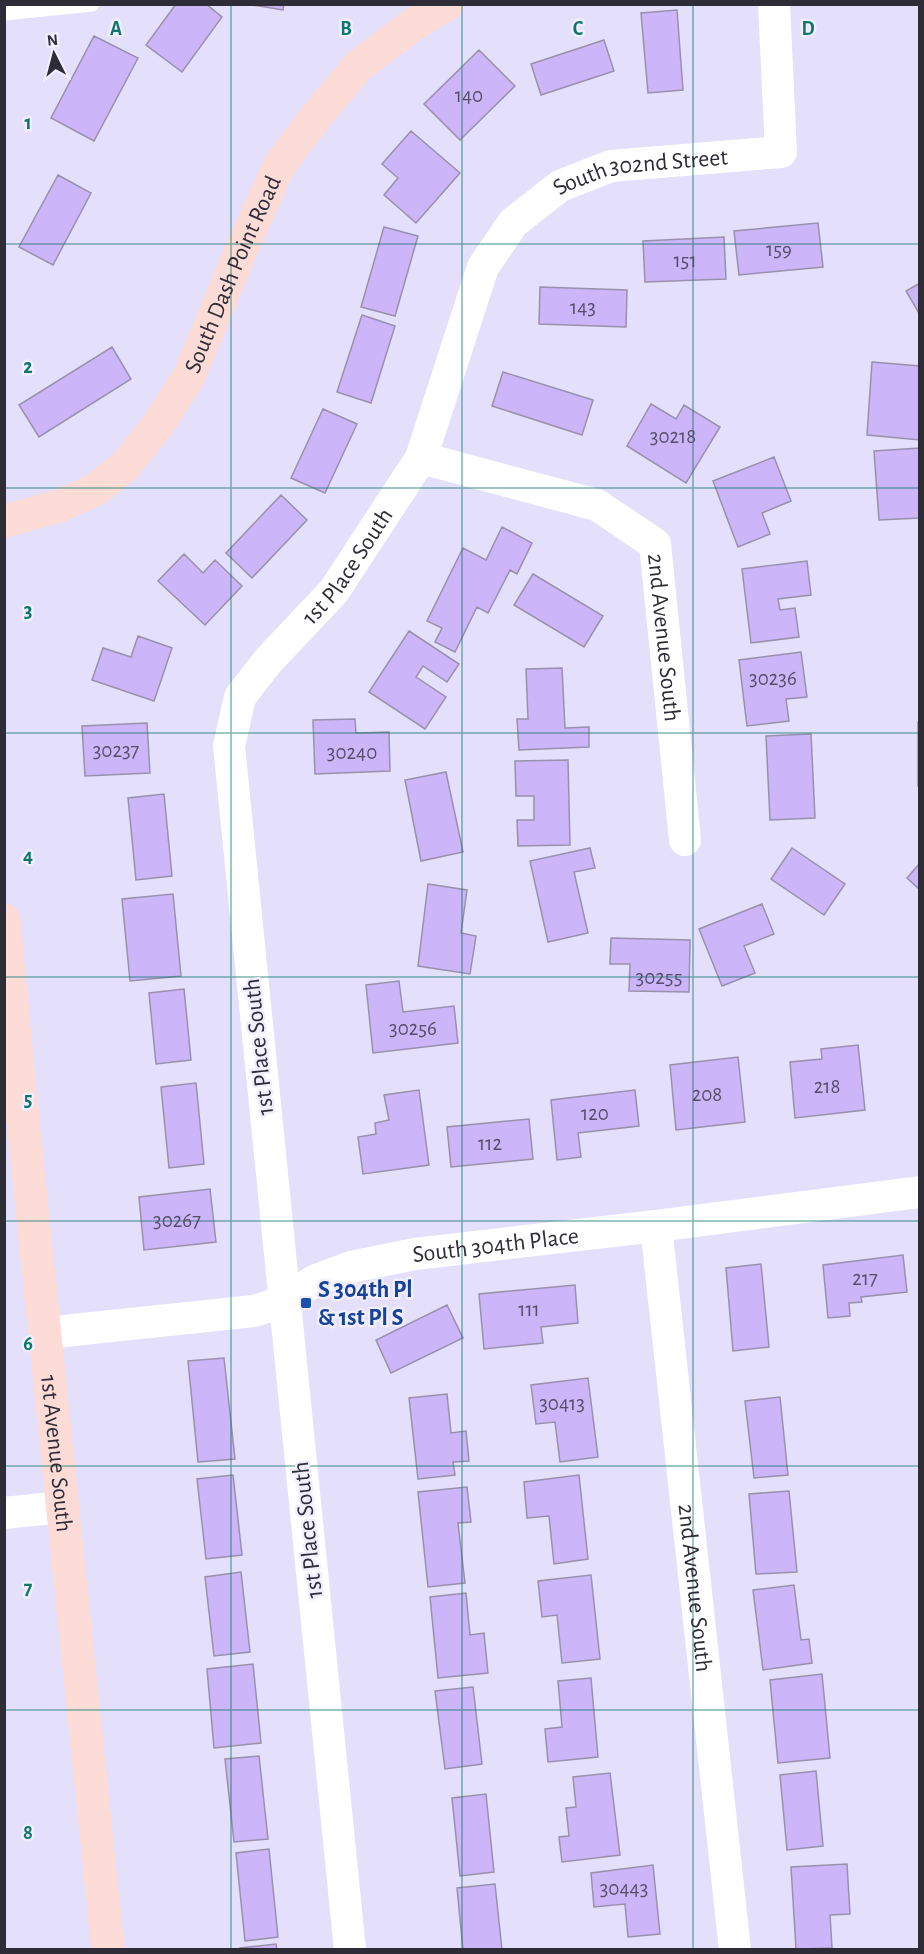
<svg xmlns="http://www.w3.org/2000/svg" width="924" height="1954" font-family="'Alegreya Sans',sans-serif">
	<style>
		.building { fill: #ccb5f9; stroke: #9991ab; stroke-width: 1.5 }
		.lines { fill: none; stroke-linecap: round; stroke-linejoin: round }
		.lane { stroke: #fff; stroke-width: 15 }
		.street { stroke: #fff; stroke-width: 32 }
		.secondary { stroke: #fddbd6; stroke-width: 33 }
		.grid { fill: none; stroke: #0f766e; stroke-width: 1.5; stroke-opacity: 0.55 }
		.transit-dot { fill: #1a4fb4; stroke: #f1eeff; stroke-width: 2 }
		.labels { text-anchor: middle; stroke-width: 5; stroke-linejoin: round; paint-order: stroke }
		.number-label { font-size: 21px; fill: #564e68 }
		.street-label { font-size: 24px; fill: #2e2c37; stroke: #f1eeff }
		.transit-label { font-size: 24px; font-weight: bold; fill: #164399; stroke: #f1eeff; text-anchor: start }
		.grid-label { font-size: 20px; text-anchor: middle; font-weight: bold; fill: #0f766e; stroke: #f1eeff; stroke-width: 5; stroke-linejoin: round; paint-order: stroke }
	</style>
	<rect width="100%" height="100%" fill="#e4dffb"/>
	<path class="building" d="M 176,4 L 206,4 L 222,17 L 182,72 L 146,45 Z
		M 246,4 L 284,4 L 283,10 Z
		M 677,10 L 683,90 L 648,93 L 641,13 Z
		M 94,36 L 138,58 L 94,141 L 51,118 Z
		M 604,40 L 614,71 L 541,95 L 531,64 Z
		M 479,50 L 515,86 L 460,140 L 424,104 Z
		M 411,131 L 460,173 L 416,223 L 384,195 L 398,178 L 382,164 Z
		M 58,175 L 91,193 L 53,265 L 19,247 Z
		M 818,223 L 823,267 L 739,275 L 734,231 Z
		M 384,227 L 418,236 L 395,316 L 361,307 Z
		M 724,237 L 726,279 L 645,282 L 643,241 Z
		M 920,283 L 920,315 L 906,291 Z
		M 540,287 L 627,290 L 626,327 L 539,324 Z
		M 362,315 L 395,326 L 371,403 L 337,392 Z
		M 112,347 L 131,379 L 39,437 L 19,405 Z
		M 872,362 L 920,366 L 920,440 L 867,435 Z
		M 503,372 L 593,400 L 582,435 L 492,406 Z
		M 651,404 L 676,419 L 684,405 L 720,427 L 686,483 L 627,446 Z
		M 323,409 L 357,424 L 325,493 L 291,478 Z
		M 920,448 L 920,518 L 879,520 L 874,451 Z
		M 774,457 L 791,501 L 762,513 L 770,534 L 738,547 L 713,481 Z
		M 281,495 L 307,520 L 252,578 L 226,553 Z
		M 502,527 L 532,543 L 517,574 L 510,570 L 488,613 L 477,607 L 455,652 L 435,642 L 442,628 L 427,621 L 463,548 L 486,560 Z
		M 184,554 L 203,573 L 215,560 L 242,586 L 205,625 L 158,581 Z
		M 807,561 L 811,595 L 778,599 L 780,610 L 795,608 L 799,637 L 751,643 L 742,569 Z
		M 533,574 L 603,616 L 584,647 L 514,605 Z
		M 409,631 L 459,664 L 447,682 L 423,666 L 416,677 L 446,697 L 425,729 L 369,692 Z
		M 138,636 L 172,648 L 154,701 L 92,680 L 103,648 L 131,657 Z
		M 801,652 L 807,697 L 786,699 L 789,721 L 747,726 L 739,660 Z
		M 562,668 L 565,728 L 589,727 L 589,747 L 519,750 L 517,719 L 528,719 L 526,669 Z
		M 355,719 L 356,733 L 389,732 L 390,771 L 315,774 L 313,720 Z
		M 918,722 L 920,722 L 920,786 L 918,786 Z
		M 147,723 L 150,773 L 85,776 L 82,726 Z
		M 811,734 L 815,818 L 770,820 L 766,736 Z
		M 568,760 L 570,845 L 518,846 L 517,820 L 534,820 L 534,796 L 516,796 L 515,761 Z
		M 446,772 L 463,852 L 421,861 L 405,780 Z
		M 164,794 L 172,876 L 136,880 L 128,798 Z
		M 590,848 L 595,868 L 574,872 L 588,933 L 548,942 L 530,861 Z
		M 792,848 L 845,884 L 824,915 L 771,879 Z
		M 920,863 L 920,890 L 907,878 Z
		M 428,884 L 467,890 L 461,933 L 476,936 L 470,974 L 418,966 Z
		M 173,894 L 181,976 L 130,981 L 122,899 Z
		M 762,904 L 774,934 L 744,946 L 755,973 L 722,986 L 699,929 Z
		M 611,938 L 690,940 L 689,992 L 629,991 L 630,964 L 610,964 Z
		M 399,981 L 403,1012 L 454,1006 L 458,1043 L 373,1053 L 366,985 Z
		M 184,989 L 191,1060 L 156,1064 L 149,993 Z
		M 858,1045 L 865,1110 L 795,1118 L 790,1062 L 822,1059 L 821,1049 Z
		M 738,1057 L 745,1122 L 676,1130 L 670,1065 Z
		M 196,1083 L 204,1164 L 169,1168 L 161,1087 Z
		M 419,1090 L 429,1165 L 363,1174 L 358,1137 L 376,1134 L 375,1123 L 389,1120 L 384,1095 Z
		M 635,1090 L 639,1126 L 578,1133 L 581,1157 L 557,1160 L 551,1100 Z
		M 529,1119 L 533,1159 L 451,1167 L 447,1127 Z
		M 210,1189 L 216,1242 L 144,1250 L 139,1197 Z
		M 903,1255 L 907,1292 L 861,1297 L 862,1302 L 849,1303 L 850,1316 L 828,1318 L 823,1265 Z
		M 761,1264 L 769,1347 L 733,1351 L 726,1268 Z
		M 575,1285 L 578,1323 L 541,1327 L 543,1343 L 484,1349 L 479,1294 Z
		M 447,1305 L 463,1338 L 391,1373 L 376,1340 Z
		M 224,1358 L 235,1459 L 198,1462 L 188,1361 Z
		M 588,1378 L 598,1457 L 560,1462 L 555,1422 L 536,1424 L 531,1385 Z
		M 447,1394 L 451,1433 L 466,1431 L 469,1461 L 453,1462 L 455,1475 L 418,1479 L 409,1398 Z
		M 780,1397 L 788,1475 L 754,1478 L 745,1401 Z
		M 233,1475 L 242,1555 L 206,1559 L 197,1479 Z
		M 579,1475 L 588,1559 L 554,1564 L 549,1516 L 527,1518 L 524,1482 Z
		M 467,1487 L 471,1522 L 458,1523 L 465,1583 L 428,1587 L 418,1492 Z
		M 789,1491 L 797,1572 L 756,1574 L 749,1494 Z
		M 241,1572 L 250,1652 L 214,1656 L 205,1577 Z
		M 591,1575 L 600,1659 L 562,1663 L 557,1615 L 542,1617 L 538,1581 Z
		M 794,1585 L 801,1640 L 809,1639 L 812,1663 L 763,1670 L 753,1590 Z
		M 466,1593 L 470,1635 L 484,1633 L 488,1673 L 438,1678 L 430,1597 Z
		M 253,1664 L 261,1743 L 214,1748 L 207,1669 Z
		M 822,1674 L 830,1758 L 778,1763 L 770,1680 Z
		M 591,1678 L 598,1757 L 548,1762 L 545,1729 L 562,1727 L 558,1681 Z
		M 473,1687 L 482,1764 L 445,1769 L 435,1691 Z
		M 259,1756 L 268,1839 L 234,1842 L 225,1759 Z
		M 816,1771 L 823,1846 L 787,1850 L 780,1775 Z
		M 610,1773 L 620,1855 L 562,1862 L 559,1837 L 569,1836 L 566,1808 L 576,1807 L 573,1777 Z
		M 486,1794 L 494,1872 L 460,1876 L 452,1798 Z
		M 269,1849 L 278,1937 L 245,1941 L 236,1853 Z
		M 847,1864 L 850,1914 L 830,1915 L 832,1948 L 796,1949 L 791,1867 Z
		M 653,1865 L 660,1934 L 628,1937 L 625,1904 L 594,1907 L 591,1873 Z
		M 495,1884 L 502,1950 L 463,1950 L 457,1888 Z
		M 276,1944 L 277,1950 L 240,1950 L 240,1948 Z"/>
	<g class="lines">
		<path class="lane" d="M 4,13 L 92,4"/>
		<g class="street">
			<path id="s1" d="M 421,458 L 597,505 L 655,544 L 685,840"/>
			<path id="s2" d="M 656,1226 L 735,1950"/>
			<path id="s3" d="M 45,1333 L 254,1311 L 283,1302 L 314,1281 L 351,1267 L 415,1254 L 656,1226 L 920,1192"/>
			<path d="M 4,1513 L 63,1507"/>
			<path id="s4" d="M 350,1950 L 229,746 L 240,697 L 268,661 L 334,591 L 421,458 L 483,267 L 513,223 L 560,186 L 611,166 L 781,152 L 774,4"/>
		</g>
		<g class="secondary">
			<path id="s5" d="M 4,521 L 59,506 L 95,490 L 125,466 L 157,426 L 189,376 L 241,250 L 279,166 L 313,120 L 358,66 L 415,23 L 447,4"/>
			<path id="s6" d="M 4,920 L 21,1102 L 108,1950"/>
		</g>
	</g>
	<path class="grid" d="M 231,4 L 231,1950M 462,4 L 462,1950M 693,4 L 693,1950M 4,244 L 920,244M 4,488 L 920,488M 4,733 L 920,733M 4,977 L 920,977M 4,1221 L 920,1221M 4,1466 L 920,1466M 4,1710 L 920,1710"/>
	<rect class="transit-dot" x="300" y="1297" width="12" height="12" rx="3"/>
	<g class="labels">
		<g class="number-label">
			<text x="469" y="102">140</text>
			<text x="779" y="256">159</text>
			<text x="685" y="267">151</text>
			<text x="583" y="314">143</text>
			<text x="673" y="443">30218</text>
			<text x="773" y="685">30236</text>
			<text x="116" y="757">30237</text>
			<text x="352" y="759">30240</text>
			<text x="659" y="984">30255</text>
			<text x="413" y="1035">30256</text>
			<text x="827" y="1093">218</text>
			<text x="707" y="1101">208</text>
			<text x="595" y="1120">120</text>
			<text x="490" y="1150">112</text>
			<text x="177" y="1227">30267</text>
			<text x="865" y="1285">217</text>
			<text x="529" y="1316">111</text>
			<text x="562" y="1410">30413</text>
			<text x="624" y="1895">30443</text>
		</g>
		<g class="street-label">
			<text dy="8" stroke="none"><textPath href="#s4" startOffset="1958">South 302nd Street</textPath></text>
			<text dy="8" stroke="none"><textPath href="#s5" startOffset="356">South Dash Point Road</textPath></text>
			<text dy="8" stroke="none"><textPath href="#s4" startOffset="1430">1st Place South</textPath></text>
			<text dy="8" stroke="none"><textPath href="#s1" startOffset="346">2nd Avenue South</textPath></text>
			<text transform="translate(258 1047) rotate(-96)" y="8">1st Place South</text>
			<text dy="8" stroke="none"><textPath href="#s3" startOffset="464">South 304th Place</textPath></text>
			<text dy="8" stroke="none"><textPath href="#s6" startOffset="536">1st Avenue South</textPath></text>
			<text transform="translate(307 1530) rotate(-96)" y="8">1st Place South</text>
			<text dy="8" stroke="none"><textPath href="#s2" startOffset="364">2nd Avenue South</textPath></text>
		</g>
		<g class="transit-label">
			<text x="318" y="1297">S 304th Pl<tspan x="318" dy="28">&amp; 1st Pl S</tspan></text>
		</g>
	</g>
	<g class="grid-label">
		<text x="116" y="35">A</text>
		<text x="346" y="35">B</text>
		<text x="578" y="35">C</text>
		<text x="808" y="35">D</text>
		<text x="28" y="129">1</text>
		<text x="28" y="373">2</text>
		<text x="28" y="617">3</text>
		<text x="28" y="862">4</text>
		<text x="28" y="1106">5</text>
		<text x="28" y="1350">6</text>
		<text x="28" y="1594">7</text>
		<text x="28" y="1839">8</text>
	</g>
	<rect width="924" height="1954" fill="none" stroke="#2e2c37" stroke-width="12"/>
	<g transform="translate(54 54) rotate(354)" stroke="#f1eeff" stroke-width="4.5" paint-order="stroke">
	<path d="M0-4.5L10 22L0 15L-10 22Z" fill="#2e2c37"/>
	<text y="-9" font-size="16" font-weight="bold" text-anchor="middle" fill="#2e2c37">N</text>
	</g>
</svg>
